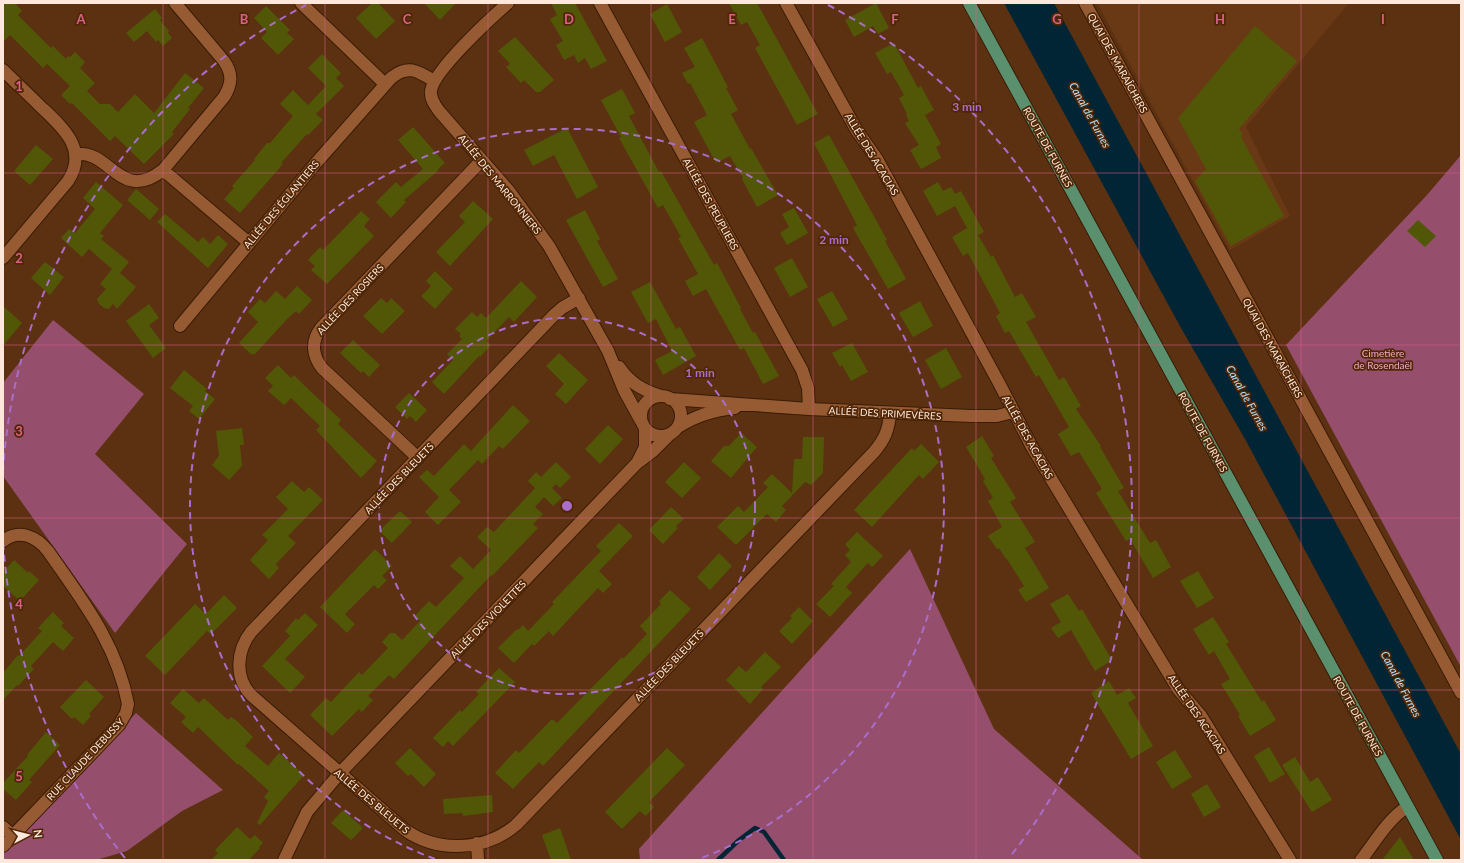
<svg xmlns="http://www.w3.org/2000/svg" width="1464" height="863" font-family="Lato,sans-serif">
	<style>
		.built { fill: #683914 }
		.green { fill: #964e6d }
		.water { fill: #022536 }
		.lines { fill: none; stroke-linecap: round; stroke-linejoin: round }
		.stream { stroke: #022536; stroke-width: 4.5 }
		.building { fill: #525707 }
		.minor-casing { stroke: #391b06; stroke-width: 14 }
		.secondary-casing { stroke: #391b06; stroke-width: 14 }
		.primary-casing { stroke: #391b06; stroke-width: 14 }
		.minor { stroke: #965b33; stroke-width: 12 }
		.secondary { stroke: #965b33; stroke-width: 12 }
		.primary { stroke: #5b906e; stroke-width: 12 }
		.grid { fill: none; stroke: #d76188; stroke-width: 1; stroke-opacity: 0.55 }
		.ring { fill: none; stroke: #a86ec9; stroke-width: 2; stroke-dasharray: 7 5 }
		.labels { text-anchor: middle; stroke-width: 3.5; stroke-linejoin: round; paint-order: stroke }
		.street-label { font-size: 10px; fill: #fde8db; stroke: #502605 }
		.park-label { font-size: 10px; fill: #f4aac8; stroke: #502605 }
		.water-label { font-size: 11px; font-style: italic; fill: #b1e1fc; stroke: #502605 }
		.grid-label { font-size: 13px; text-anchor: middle; font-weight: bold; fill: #d76188; stroke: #502605; stroke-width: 3.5; stroke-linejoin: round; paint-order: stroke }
		.centre { fill: #a86ec9; stroke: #502605; stroke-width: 2 }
		.ring-label { font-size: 12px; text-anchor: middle; font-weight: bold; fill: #a86ec9; stroke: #502605; stroke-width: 3.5; stroke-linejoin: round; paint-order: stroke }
	</style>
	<rect width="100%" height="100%" fill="#5b3111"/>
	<path class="built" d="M 1097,3 L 1349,3 L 1246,127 L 1290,216 L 1230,250 Z"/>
	<path class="green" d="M 1461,155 L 1461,667 L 1286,345 L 1427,195 Z
		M 53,320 L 144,394 L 95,454 L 187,544 L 115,633 L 3,476 L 3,383 Z
		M 910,549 L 994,729 L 1143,860 L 640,860 L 639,849 Z
		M 136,713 L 223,790 L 182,811 L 127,851 L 96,860 L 3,860 L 3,853 Z"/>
	<path class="water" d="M 1004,3 L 1054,3 L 1461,754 L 1461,840 L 1245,439 L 1181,328 Z"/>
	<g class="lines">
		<path class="stream" d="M 718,860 L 739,840 L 755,828 L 764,832 L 784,860"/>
	</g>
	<path class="building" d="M 3,3 L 15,3 L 22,11 L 18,15 L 51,48 L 53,46 L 66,59 L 68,56 L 70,57 L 75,52 L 85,62 L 80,68 L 95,83 L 87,91 L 100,104 L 110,104 L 118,112 L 135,94 L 154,113 L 185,73 L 204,88 L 188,108 L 190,109 L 172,132 L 174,134 L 144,164 L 115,136 L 110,141 L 72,103 L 70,104 L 61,95 L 70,86 L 47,64 L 43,68 L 10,35 L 3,42 Z
		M 372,3 L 378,3 L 395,21 L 376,39 L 356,18 Z
		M 424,3 L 456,3 L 440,20 Z
		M 551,3 L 575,3 L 607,61 L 591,69 L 585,58 L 578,63 L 574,55 L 564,60 L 556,45 L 563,41 L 550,19 L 557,15 Z
		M 729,3 L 757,3 L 818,114 L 797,125 L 755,48 L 760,45 L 747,22 L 741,25 Z
		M 876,3 L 889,28 L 878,34 L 873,26 L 854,37 L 845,20 Z
		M 667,4 L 682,32 L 665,42 L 650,14 Z
		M 266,6 L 290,30 L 287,33 L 294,39 L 278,55 L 261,38 L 267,32 L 254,18 Z
		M 155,9 L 162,18 L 160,20 L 169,31 L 168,33 L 172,38 L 163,46 L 158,40 L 156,42 L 147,31 L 134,42 L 126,33 Z
		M 1255,26 L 1297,61 L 1239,129 L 1243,134 L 1241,137 L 1284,216 L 1231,246 L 1195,181 L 1206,169 L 1178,118 Z
		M 515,37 L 554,80 L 540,92 L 536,92 L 524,80 L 521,83 L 506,67 L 510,64 L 498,51 Z
		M 702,38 L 728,87 L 726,88 L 738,110 L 731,114 L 750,149 L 751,148 L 778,195 L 757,207 L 742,179 L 743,178 L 730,156 L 716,163 L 694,122 L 707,115 L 690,83 L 688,84 L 682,73 L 695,67 L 684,48 Z
		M 894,43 L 918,88 L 921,86 L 934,110 L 925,115 L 941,144 L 936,147 L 941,158 L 921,169 L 910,150 L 919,145 L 905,123 L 909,121 L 906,115 L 907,114 L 899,98 L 904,95 L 891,72 L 887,74 L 875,53 Z
		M 322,54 L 341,73 L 336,78 L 344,86 L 316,114 L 323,120 L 308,135 L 307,134 L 281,163 L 283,164 L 240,213 L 224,199 L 234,188 L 232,186 L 255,160 L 254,159 L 267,143 L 270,143 L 293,116 L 280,104 L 293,90 L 308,105 L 326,86 L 308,68 Z
		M 622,89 L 635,113 L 629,116 L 659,172 L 661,171 L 714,265 L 717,263 L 741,308 L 740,309 L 753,333 L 755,332 L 779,376 L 763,384 L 744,348 L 740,350 L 706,289 L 693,296 L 685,281 L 698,274 L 678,238 L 681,237 L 663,205 L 658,208 L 619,138 L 621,137 L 601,100 Z
		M 413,127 L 445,163 L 438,169 L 439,170 L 404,200 L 406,202 L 391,218 L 376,202 L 396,182 L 401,187 L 423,169 L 398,140 Z
		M 567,128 L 598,187 L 577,199 L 554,155 L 533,166 L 524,150 Z
		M 829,135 L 887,240 L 885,241 L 906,279 L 888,289 L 853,228 L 857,225 L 814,143 Z
		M 36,145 L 53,159 L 30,185 L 14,171 Z
		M 96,182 L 123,205 L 100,233 L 104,236 L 101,239 L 129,262 L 120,273 L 136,287 L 117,309 L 113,304 L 109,309 L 104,308 L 99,304 L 97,299 L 106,289 L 100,284 L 112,269 L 89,249 L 82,257 L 61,238 L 69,229 L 75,233 L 95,209 L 83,198 Z
		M 938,182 L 943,191 L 951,187 L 955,194 L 961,191 L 984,232 L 978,235 L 991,257 L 993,255 L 1015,297 L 1022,293 L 1036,317 L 1026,322 L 1059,380 L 1064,377 L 1081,406 L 1076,409 L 1101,446 L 1100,447 L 1124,488 L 1118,491 L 1150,543 L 1156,540 L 1171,567 L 1153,578 L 1130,539 L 1126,541 L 1096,493 L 1102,489 L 1079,452 L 1071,456 L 1058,434 L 1069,427 L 1039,375 L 1036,377 L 1009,331 L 1005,333 L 996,316 L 1000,313 L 968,253 L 963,256 L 952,237 L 967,228 L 955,206 L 937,216 L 923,191 Z
		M 136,189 L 159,209 L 150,220 L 127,200 Z
		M 473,201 L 493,219 L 450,266 L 436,252 L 465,222 L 459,216 Z
		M 794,208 L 808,233 L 787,245 L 780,233 L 789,227 L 782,214 Z
		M 585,210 L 600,239 L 597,241 L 618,279 L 603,287 L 566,220 Z
		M 361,211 L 370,219 L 364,226 L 374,236 L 327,284 L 311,270 L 315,266 L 308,260 L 320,247 L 323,250 Z
		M 165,214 L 198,242 L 203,237 L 210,244 L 218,235 L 228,244 L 208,268 L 157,222 Z
		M 1418,220 L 1436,236 L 1425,247 L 1407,231 Z
		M 792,258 L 808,287 L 790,297 L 774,268 Z
		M 45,262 L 64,277 L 50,295 L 31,278 Z
		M 435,271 L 453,289 L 435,309 L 421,296 L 431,286 L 426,281 Z
		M 521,281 L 537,297 L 514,322 L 509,317 L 486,341 L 491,345 L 480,357 L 479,356 L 444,394 L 432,382 L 453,360 L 447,354 L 462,339 L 459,336 L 461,334 L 455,329 L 472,312 L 477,317 L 481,313 L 486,318 Z
		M 650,282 L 676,329 L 680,327 L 696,356 L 663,375 L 655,360 L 672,351 L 656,319 L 648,323 L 631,292 Z
		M 297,286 L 312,300 L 299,314 L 296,311 L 288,318 L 255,354 L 251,354 L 239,343 L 258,322 L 248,312 L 260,299 L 265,303 L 276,291 L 285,299 Z
		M 832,291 L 848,319 L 833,327 L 817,299 Z
		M 381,298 L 387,303 L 391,298 L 405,311 L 382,334 L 363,316 Z
		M 920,301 L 933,326 L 913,337 L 899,313 Z
		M 149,304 L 159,318 L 149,325 L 166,348 L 153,358 L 126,321 Z
		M 3,306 L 22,323 L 3,346 Z
		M 353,340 L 380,365 L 369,377 L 363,371 L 361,373 L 340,353 Z
		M 852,343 L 868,372 L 851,381 L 842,365 L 840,367 L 832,353 Z
		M 946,348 L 962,377 L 941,389 L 925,360 Z
		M 559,353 L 588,380 L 566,404 L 555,394 L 564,384 L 546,366 Z
		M 278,365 L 291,378 L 294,375 L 306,387 L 341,420 L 338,424 L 377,461 L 361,478 L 316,430 L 320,426 L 291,398 L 284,405 L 268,391 L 273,386 L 265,378 Z
		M 184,370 L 207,389 L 205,391 L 215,399 L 199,419 L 189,411 L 193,406 L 170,388 Z
		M 409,393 L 427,410 L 416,422 L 410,416 L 407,419 L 395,407 Z
		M 513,405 L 530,421 L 503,449 L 499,446 L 482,464 L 478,460 L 449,490 L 461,502 L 438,525 L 425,512 L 439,497 L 419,477 L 427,470 L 434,476 L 464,444 L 471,451 Z
		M 608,425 L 623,439 L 600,464 L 585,449 Z
		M 242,428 L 244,445 L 240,445 L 242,466 L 229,480 L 212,465 L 219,456 L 216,431 Z
		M 741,433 L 757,447 L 731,478 L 711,461 L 724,446 L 729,446 Z
		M 982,436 L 994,456 L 991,458 L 1016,498 L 1010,502 L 1035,542 L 1025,548 L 1049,588 L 1026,602 L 1018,590 L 1024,586 L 1007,559 L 1006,559 L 999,548 L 997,549 L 988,536 L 1002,527 L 988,501 L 993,498 L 983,481 L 985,479 L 966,447 Z
		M 803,437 L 824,437 L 823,473 L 811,485 L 805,482 L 782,506 L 786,510 L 776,522 L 767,514 L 736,545 L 717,527 L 738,506 L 744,512 L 768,487 L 763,483 L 772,474 L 792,493 L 794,459 L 802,459 Z
		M 921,444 L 939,462 L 923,479 L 919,475 L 872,527 L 854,510 L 912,448 L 914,451 Z
		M 556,462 L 571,477 L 560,488 L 556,484 L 552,488 L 562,498 L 553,506 L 544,497 L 535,507 L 543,514 L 533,524 L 538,528 L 492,576 L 491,575 L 394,679 L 389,675 L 368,696 L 373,700 L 362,712 L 359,709 L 332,736 L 310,715 L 326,698 L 331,702 L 359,672 L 362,675 L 388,648 L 382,642 L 390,633 L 395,633 L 402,640 L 420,621 L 415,616 L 429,601 L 436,607 L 464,578 L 450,566 L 460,556 L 473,569 L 491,550 L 477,537 L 487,527 L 494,532 L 535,488 L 528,481 L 536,472 L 541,477 Z
		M 684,462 L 701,478 L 682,498 L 665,482 Z
		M 292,481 L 304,492 L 309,487 L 323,500 L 288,536 L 296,543 L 276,564 L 279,568 L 269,579 L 250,560 L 268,540 L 262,535 L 288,509 L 276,497 Z
		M 671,507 L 684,519 L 676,526 L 678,528 L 663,544 L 649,530 Z
		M 400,511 L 412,522 L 392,543 L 379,531 Z
		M 619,523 L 633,536 L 599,571 L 612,584 L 603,593 L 598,588 L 553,636 L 549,631 L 534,646 L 532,644 L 514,663 L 498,648 L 517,629 L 518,630 L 523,625 L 528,631 L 554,604 L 552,602 L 601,551 L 596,546 Z
		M 857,532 L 883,556 L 872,567 L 868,563 L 846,587 L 852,593 L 830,617 L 816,604 L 834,586 L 831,584 L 851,562 L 845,555 L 850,550 L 845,544 Z
		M 375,549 L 392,566 L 382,576 L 387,580 L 378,589 L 374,585 L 345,614 L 355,624 L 347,633 L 320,607 Z
		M 719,553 L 732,566 L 710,590 L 697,577 Z
		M 14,560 L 28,573 L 29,571 L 39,580 L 20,601 L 3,586 L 3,572 Z
		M 1198,571 L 1214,598 L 1197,608 L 1180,581 Z
		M 670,590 L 691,609 L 543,766 L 539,762 L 513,789 L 495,773 L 516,750 L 519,753 L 552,719 L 557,723 L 622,657 L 623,659 L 647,634 L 640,626 L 661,604 L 659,601 Z
		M 1068,594 L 1079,611 L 1082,609 L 1112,660 L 1095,671 L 1071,630 L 1058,638 L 1051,628 L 1061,622 L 1050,604 Z
		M 224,595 L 237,608 L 211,634 L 207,631 L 165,675 L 145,656 L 195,604 L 206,614 Z
		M 799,607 L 813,621 L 792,644 L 779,631 L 792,618 L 790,616 Z
		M 53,612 L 64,623 L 61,626 L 74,638 L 63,651 L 53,642 L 31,666 L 34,669 L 18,686 L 17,685 L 3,700 L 3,673 L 18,655 L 19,656 L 42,631 L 38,628 Z
		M 305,613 L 318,625 L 285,659 L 305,677 L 290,693 L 262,666 L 290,636 L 285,631 L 296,618 L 298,620 Z
		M 1213,617 L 1229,642 L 1226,644 L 1262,702 L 1264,700 L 1276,720 L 1250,736 L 1238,716 L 1240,715 L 1221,684 L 1230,679 L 1214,651 L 1209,655 L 1193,629 Z
		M 765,652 L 781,667 L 761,687 L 763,689 L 750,704 L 726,680 L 739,666 L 746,672 Z
		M 499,668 L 515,682 L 453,746 L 448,741 L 443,747 L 433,738 L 460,710 L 462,712 L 479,694 L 476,692 Z
		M 86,680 L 104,697 L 89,714 L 91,716 L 83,725 L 74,717 L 72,719 L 60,707 Z
		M 1109,681 L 1117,695 L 1129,688 L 1136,698 L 1128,703 L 1153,746 L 1131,759 L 1091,693 Z
		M 183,689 L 199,703 L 204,698 L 228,720 L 231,717 L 237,721 L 253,737 L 245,746 L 268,766 L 279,753 L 304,775 L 260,825 L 257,823 L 268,801 L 264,797 L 269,791 L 239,764 L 238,765 L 198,727 L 193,733 L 181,722 L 186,717 L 170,703 Z
		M 46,732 L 60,745 L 29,780 L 32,782 L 16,800 L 3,789 L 3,783 L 28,756 L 27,755 Z
		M 1269,747 L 1285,774 L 1270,783 L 1254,756 Z
		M 410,748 L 436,774 L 424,787 L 411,774 L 408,776 L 395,763 Z
		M 667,748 L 685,765 L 649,802 L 654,807 L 646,816 L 640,811 L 622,829 L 605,812 Z
		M 1175,750 L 1192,777 L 1172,789 L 1156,762 Z
		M 1295,757 L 1310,782 L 1318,777 L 1332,800 L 1312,812 L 1282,765 Z
		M 1207,784 L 1221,807 L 1204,817 L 1191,794 Z
		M 492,795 L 493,812 L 463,816 L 462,813 L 444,814 L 443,799 Z
		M 343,810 L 363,828 L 351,840 L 331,823 Z
		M 237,827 L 250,839 L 255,835 L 263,843 L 259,847 L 260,848 L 249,860 L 211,860 L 218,853 L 215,850 Z
		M 560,828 L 571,860 L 551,860 L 542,835 Z
		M 1400,837 L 1414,860 L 1382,860 Z"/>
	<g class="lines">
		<defs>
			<path id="minor" d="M 301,3 L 385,84
				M 508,3 C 491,18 433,71 431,91 C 430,99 435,105 439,111 L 509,191 L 549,246 L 608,351 L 624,390 L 641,421
				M 600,3 L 802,370 L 808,388 L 809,409
				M 786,3 L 857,131 L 877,159 L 999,383 L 1032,447 L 1178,689 L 1201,716 L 1290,860
				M 1085,3 L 1461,693
				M 3,70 C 15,82 28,94 40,106 C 62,127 89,149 68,181 L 3,258
				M 75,154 C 111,149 120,204 163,170 L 224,97 C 232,84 233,74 224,61 L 175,3
				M 163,170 L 249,243
				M 579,298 L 562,308 L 554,315 L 251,632 C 237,650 234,677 251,695 L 405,830 C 438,853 485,851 516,825 L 874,452 C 885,439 889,429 890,413
				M 180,326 L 316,163 L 391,78 C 408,64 418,71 434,81
				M 619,367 C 630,383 642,390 661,396
				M641 416a20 20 0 1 1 40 0a20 20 0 1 1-40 0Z
				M 670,399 L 809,409 L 971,416 L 997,416 L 1013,412
				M 678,427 C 695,416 714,410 735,408
				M 418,458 L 322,368 C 312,355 311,341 321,328 L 482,160
				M 638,461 L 645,447 L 645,429
				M 3,541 C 19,528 37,537 48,551 C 82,600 117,644 128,704 L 126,713 L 119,725 L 3,846
				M 3,827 L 13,836
				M 477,843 L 478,860
				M 284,860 L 307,812 L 339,774 L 636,464 L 653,451 L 669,435"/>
			<path id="secondary" d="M 1361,860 C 1375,842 1388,819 1407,807"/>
			<path id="primary" d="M 969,3 L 1437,860"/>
		</defs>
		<use href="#minor" class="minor-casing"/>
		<use href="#secondary" class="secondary-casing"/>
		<use href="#primary" class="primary-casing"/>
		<use href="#minor" class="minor"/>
		<use href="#secondary" class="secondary"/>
		<use href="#primary" class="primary"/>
	</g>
	<path class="grid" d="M 163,3 L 163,860M 325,3 L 325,860M 488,3 L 488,860M 651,3 L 651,860M 813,3 L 813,860M 976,3 L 976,860M 1139,3 L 1139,860M 1301,3 L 1301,860M 3,173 L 1461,173M 3,345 L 1461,345M 3,518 L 1461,518M 3,690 L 1461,690"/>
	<g class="ring">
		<circle cx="567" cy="506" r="188"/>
		<path d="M435 859A377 377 0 1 1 699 859"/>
		<path d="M125 858A565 565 0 0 1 3 540M3 472A565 565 0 0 1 306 5M828 5A565 565 0 0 1 1009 858"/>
	</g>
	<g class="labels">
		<g class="street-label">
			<text transform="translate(1118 63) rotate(61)" y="4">QUAI DES MARAÎCHERS</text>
			<text transform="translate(1048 147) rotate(61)" y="4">ROUTE DE FURNES</text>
			<text transform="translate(872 154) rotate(59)" y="4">ALLÉE DES ACACIAS</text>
			<text transform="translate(500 184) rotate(51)" y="4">ALLÉE DES MARRONNIERS</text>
			<text transform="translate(281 204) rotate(-50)" y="4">ALLÉE DES ÉGLANTIERS</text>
			<text transform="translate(711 204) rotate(61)" y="4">ALLÉE DES PEUPLIERS</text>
			<text transform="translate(350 299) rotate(-47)" y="4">ALLÉE DES ROSIERS</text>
			<text transform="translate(1273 348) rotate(61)" y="4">QUAI DES MARAÎCHERS</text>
			<text transform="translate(885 413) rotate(3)" y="4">ALLÉE DES PRIMEVÈRES</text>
			<text transform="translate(1203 432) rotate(61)" y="4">ROUTE DE FURNES</text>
			<text transform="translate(1028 437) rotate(61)" y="4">ALLÉE DES ACACIAS</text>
			<text transform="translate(399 478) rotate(-46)" y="4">ALLÉE DES BLEUETS</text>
			<text transform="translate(488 619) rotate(-46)" y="4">ALLÉE DES VIOLETTES</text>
			<text transform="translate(669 665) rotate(-46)" y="4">ALLÉE DES BLEUETS</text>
			<text transform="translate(1197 714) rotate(56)" y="4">ALLÉE DES ACACIAS</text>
			<text transform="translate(1358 716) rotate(61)" y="4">ROUTE DE FURNES</text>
			<text transform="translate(85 759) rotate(-47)" y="4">RUE CLAUDE DEBUSSY</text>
			<text transform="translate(372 801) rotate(40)" y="4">ALLÉE DES BLEUETS</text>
		</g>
		<g class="park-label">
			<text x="1383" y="357">Cimetière<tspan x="1383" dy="12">de Rosendaël</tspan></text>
		</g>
		<g class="water-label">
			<text transform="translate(1090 115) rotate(61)" y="4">Canal de Furnes</text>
			<text transform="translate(1247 398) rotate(61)" y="4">Canal de Furnes</text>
			<text transform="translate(1401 684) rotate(62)" y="4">Canal de Furnes</text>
		</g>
	</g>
	<g class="grid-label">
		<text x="81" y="24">A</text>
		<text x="244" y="24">B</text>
		<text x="407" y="24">C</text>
		<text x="569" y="24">D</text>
		<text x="732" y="24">E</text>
		<text x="895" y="24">F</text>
		<text x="1057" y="24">G</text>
		<text x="1220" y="24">H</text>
		<text x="1383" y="24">I</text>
		<text x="19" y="91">1</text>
		<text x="19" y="263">2</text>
		<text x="19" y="436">3</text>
		<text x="19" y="609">4</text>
		<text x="19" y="781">5</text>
	</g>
	<circle cx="567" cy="506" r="6" class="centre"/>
	<g class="ring-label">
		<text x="967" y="111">3 min</text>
		<text x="834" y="244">2 min</text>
		<text x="700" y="377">1 min</text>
	</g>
	<rect width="1464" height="863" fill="none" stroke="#fde8db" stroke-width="8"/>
	<g transform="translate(28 835) rotate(83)" stroke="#502605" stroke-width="3" paint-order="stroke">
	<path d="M0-3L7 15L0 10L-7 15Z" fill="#fde8db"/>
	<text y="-6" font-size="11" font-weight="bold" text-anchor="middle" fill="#fde8db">N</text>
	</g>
</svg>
